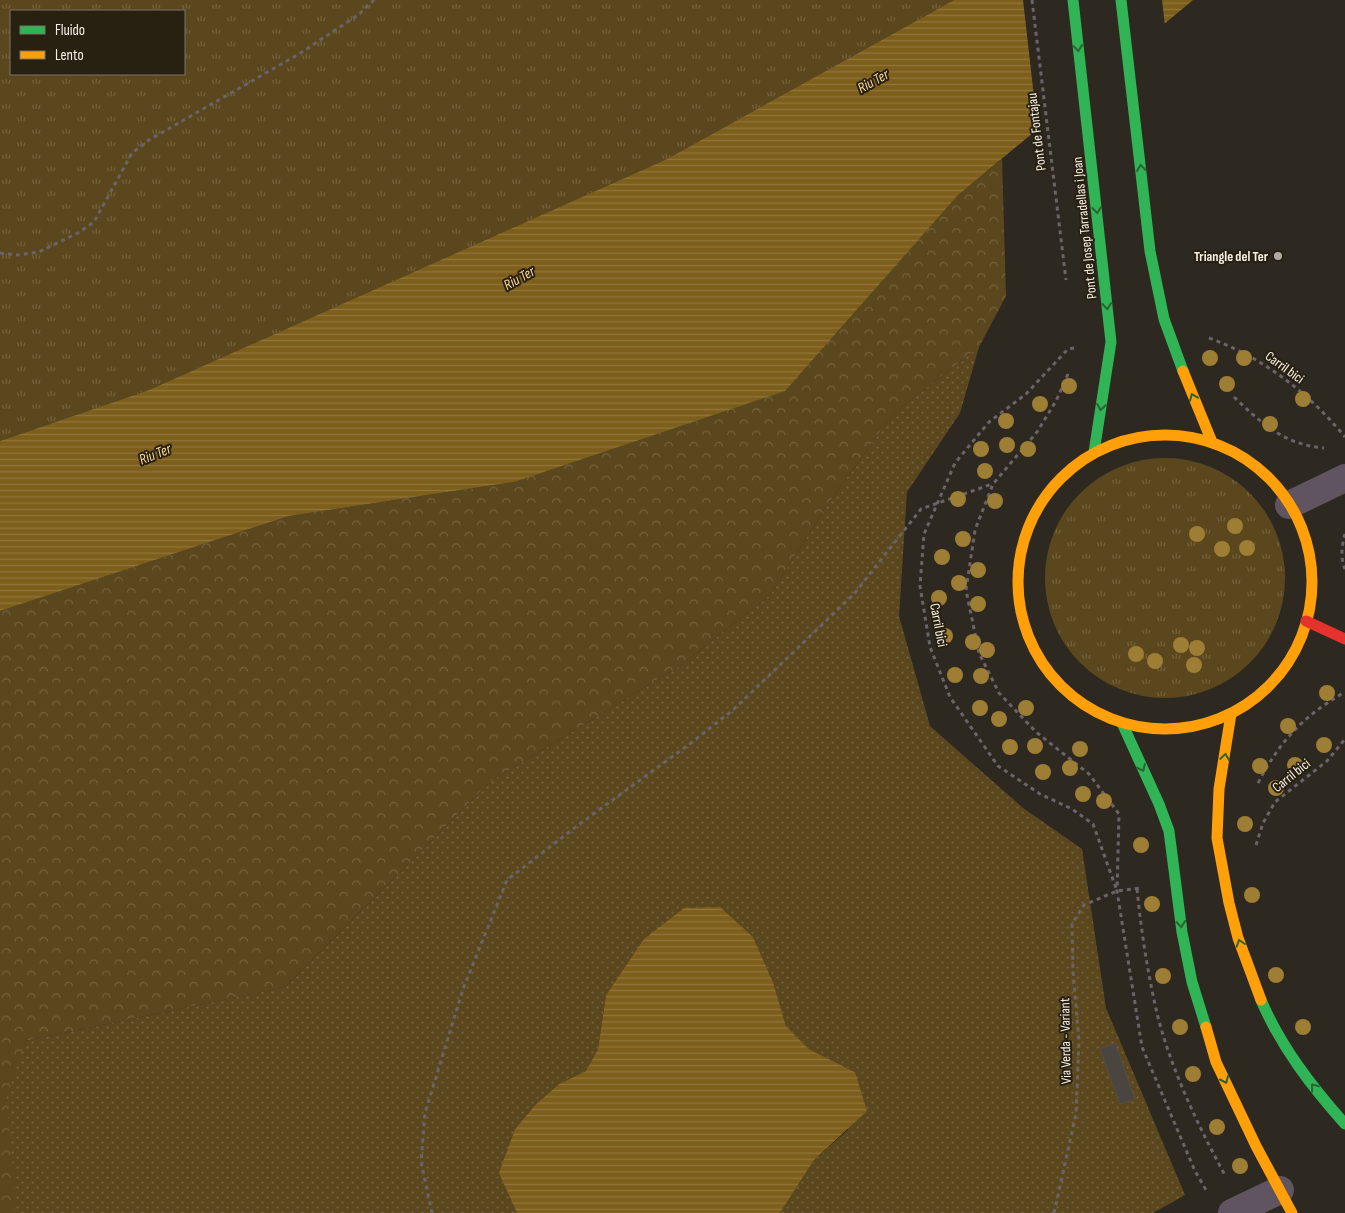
<svg xmlns="http://www.w3.org/2000/svg" width="1345" height="1213" font-family="'Sofia Sans Condensed',sans-serif">
	<style>
		.grass { fill: url(#grass-tufts); fill-rule: evenodd }
		.forest { fill: url(#forest-crowns) }
		.park { fill: url(#park-dots) }
		.water { fill: url(#water-rules) }
		.pier { fill: #2d2920 }
		.building { fill: #4a463f; stroke: #524e47 }
		.lines { fill: none; stroke-linecap: round; stroke-linejoin: round }
		.path { stroke: #6b6368; stroke-width: 3; stroke-dasharray: 4 4; stroke-linecap: butt }
		.street { stroke: #5f5460; stroke-width: 28 }
		.fast { stroke: #30b455; stroke-width: 11 }
		.slow { stroke: #ff9f0a; stroke-width: 11 }
		.jam { stroke: #e5322d; stroke-width: 11 }
		.tree { fill: #9e7d34 }
		.oneway { stroke: #2c6330 }
		.poi-dot { fill: #b0aba2; stroke: #282011; stroke-width: 2 }
		.labels { text-anchor: middle; stroke-width: 4; stroke-linejoin: round; paint-order: stroke }
		.street-label { font-size: 14px; fill: #f7f1e8; stroke: #282011 }
		.poi-label { font-size: 14px; font-weight: bold; fill: #f7f1e8; stroke: #282011; text-anchor: end }
		.water-label { font-size: 15px; font-style: italic; fill: #fad797; stroke: #282011 }
	</style>
	<defs>
		<pattern id="grass-tufts" width="24" height="20" patternUnits="userSpaceOnUse" patternTransform="scale(1.25)"><rect width="24" height="20" fill="#5b471d"/><path d="M3 7l-1-3M5 7V3M7 7l1-3M15 17l-1-3M17 17v-4M19 17l1-3" fill="none" stroke="#73623e"/></pattern>
		<pattern id="forest-crowns" width="20" height="18" patternUnits="userSpaceOnUse" patternTransform="scale(1.25)"><rect width="20" height="18" fill="#5b471d"/><path d="M2 6a3 3 0 1 1 6 0M12 15a3 3 0 1 1 6 0" fill="none" stroke="#73623e"/></pattern>
		<pattern id="park-dots" width="8" height="8" patternUnits="userSpaceOnUse" patternTransform="scale(1.25)"><rect width="8" height="8" fill="#5b471d"/><path d="M2 2h.1M6 6h.1" fill="none" stroke="#73623e" stroke-width="1.8" stroke-linecap="round"/></pattern>
		<pattern id="water-rules" width="6" height="5" patternUnits="userSpaceOnUse" patternTransform="scale(1.25)"><rect width="6" height="5" fill="#7d5f1b"/><path d="M0 2.5h6" fill="none" stroke="#90763c"/></pattern>
	</defs>
	<rect width="100%" height="100%" fill="#2d2920"/>
	<path class="grass" d="M 0,0 L 954,0 L 667,159 L 149,390 L 0,441 ZM 11,11 L 184,11 L 184,74 L 11,74 Z
		M1045 578a120 120 0 1 1 240 0a120 120 0 1 1-240 0Z"/>
	<path class="forest" d="M 1002,159 L 1006,296 L 979,347 L 893,414 L 828,504 L 770,595 L 681,665 L 490,782 L 285,987 L 25,1041 L 15,1189 L 15,1213 L 0,1213 L 0,611 L 289,516 L 514,482 L 957,196 Z"/>
	<path class="park" d="M 979,347 L 960,413 L 907,492 L 899,616 L 930,726 L 1023,808 L 1082,849 L 1106,1008 L 1185,1195 L 1153,1213 L 780,1213 L 814,1160 L 848,1130 L 855,1072 L 809,1049 L 786,1026 L 773,982 L 753,937 L 624,969 L 606,995 L 598,1049 L 586,1071 L 559,1084 L 536,1104 L 515,1129 L 500,1173 L 517,1213 L 15,1213 L 15,1189 L 6,1099 L 25,1041 L 285,987 L 490,782 L 681,665 L 770,595 L 828,504 L 893,414 Z"/>
	<path class="water" d="M 954,0 L 1193,0 L 957,196 L 785,391 L 514,482 L 289,516 L 0,611 L 0,441 L 149,390 L 667,159 Z
		M 720,907 L 753,937 L 773,982 L 786,1026 L 809,1049 L 855,1072 L 867,1111 L 814,1160 L 780,1213 L 517,1213 L 499,1173 L 515,1129 L 536,1104 L 559,1084 L 586,1071 L 598,1049 L 606,995 L 644,939 L 684,908 Z"/>
	<path class="pier" d="M 1023,0 L 1162,0 L 1165,26 L 1038,132 Z"/>
	<path class="building" d="M 1115,1043 L 1135,1099 L 1120,1104 L 1100,1049 Z"/>
	<g class="lines">
		<path class="path" d="M 1032,0 L 1066,280
			M 0,253 L 18,255 L 39,252 L 78,233 L 94,222 L 132,153 L 149,140 L 299,54 L 358,15 L 374,0
			M 1209,338 C 1262,357 1309,393 1345,437
			M 1074,348 L 1068,349 L 1026,394 L 989,422 L 955,463 L 924,534 L 920,586 L 930,647 L 950,697 L 998,766 L 1040,794 L 1072,809 L 1093,824 L 1116,888
			M 1068,374 L 1056,401 L 1037,432 L 993,484 L 975,530 L 966,590 L 979,653 L 999,693 L 1036,732 L 1089,774 L 1119,814 L 1117,891 L 1142,1047 L 1195,1171 L 1206,1190
			M 1234,397 C 1261,423 1285,445 1324,448
			M 1345,534 C 1342,544 1340,559 1345,569
			M 1258,783 C 1280,741 1303,716 1345,692
			M 1256,845 L 1263,823 L 1275,802 L 1327,761 L 1345,739
			M 1137,889 C 1141,929 1147,969 1156,1009 C 1169,1065 1198,1126 1226,1177
			M 432,1213 L 421,1162 L 425,1113 L 463,989 L 507,880 L 581,823 L 691,743 L 733,710 L 854,594 L 921,509 L 992,484
			M 1054,1213 L 1076,1114 L 1079,1041 L 1073,971 L 1072,924 L 1084,905 L 1117,891 L 1141,888"/>
		<path class="street" d="M 1289,505 L 1345,478
			M 1232,1213 L 1280,1190"/>
		<path class="fast" d="M 1073,0 L 1111,342 L 1094,452
			M 1121,0 L 1150,251 L 1164,319 L 1183,371
			M 1122,723 L 1159,804 L 1169,831 L 1182,932 L 1192,982 L 1206,1027
			M 1261,1000 C 1281,1047 1312,1087 1345,1124"/>
		<path class="slow" d="M 1183,371 L 1212,442
			M1018 582a147 147 0 1 1 294 0a147 147 0 1 1-294 0Z
			M 1231,714 L 1219,789 L 1217,838 L 1229,903 L 1238,938 L 1261,1000
			M 1206,1027 L 1216,1062 L 1256,1146 L 1292,1213"/>
		<path class="jam" d="M 1306,621 L 1345,639"/>
	</g>
	<g class="tree">
		<circle cx="1210" cy="358" r="8"/>
		<circle cx="1244" cy="358" r="8"/>
		<circle cx="1227" cy="384" r="8"/>
		<circle cx="1069" cy="386" r="8"/>
		<circle cx="1303" cy="399" r="8"/>
		<circle cx="1040" cy="404" r="8"/>
		<circle cx="1006" cy="421" r="8"/>
		<circle cx="1270" cy="424" r="8"/>
		<circle cx="1007" cy="445" r="8"/>
		<circle cx="981" cy="449" r="8"/>
		<circle cx="1028" cy="449" r="8"/>
		<circle cx="985" cy="471" r="8"/>
		<circle cx="958" cy="499" r="8"/>
		<circle cx="995" cy="501" r="8"/>
		<circle cx="1235" cy="526" r="8"/>
		<circle cx="1197" cy="534" r="8"/>
		<circle cx="963" cy="539" r="8"/>
		<circle cx="1247" cy="548" r="8"/>
		<circle cx="1222" cy="549" r="8"/>
		<circle cx="942" cy="557" r="8"/>
		<circle cx="978" cy="570" r="8"/>
		<circle cx="959" cy="583" r="8"/>
		<circle cx="939" cy="598" r="8"/>
		<circle cx="978" cy="604" r="8"/>
		<circle cx="945" cy="636" r="8"/>
		<circle cx="973" cy="642" r="8"/>
		<circle cx="1181" cy="645" r="8"/>
		<circle cx="1197" cy="648" r="8"/>
		<circle cx="987" cy="650" r="8"/>
		<circle cx="1136" cy="654" r="8"/>
		<circle cx="1155" cy="661" r="8"/>
		<circle cx="1194" cy="665" r="8"/>
		<circle cx="955" cy="675" r="8"/>
		<circle cx="981" cy="676" r="8"/>
		<circle cx="1327" cy="693" r="8"/>
		<circle cx="980" cy="708" r="8"/>
		<circle cx="1026" cy="708" r="8"/>
		<circle cx="999" cy="719" r="8"/>
		<circle cx="1288" cy="726" r="8"/>
		<circle cx="1324" cy="745" r="8"/>
		<circle cx="1035" cy="746" r="8"/>
		<circle cx="1010" cy="747" r="8"/>
		<circle cx="1080" cy="749" r="8"/>
		<circle cx="1295" cy="765" r="8"/>
		<circle cx="1260" cy="766" r="8"/>
		<circle cx="1070" cy="768" r="8"/>
		<circle cx="1043" cy="772" r="8"/>
		<circle cx="1276" cy="788" r="8"/>
		<circle cx="1083" cy="794" r="8"/>
		<circle cx="1104" cy="801" r="8"/>
		<circle cx="1245" cy="824" r="8"/>
		<circle cx="1141" cy="845" r="8"/>
		<circle cx="1252" cy="895" r="8"/>
		<circle cx="1152" cy="904" r="8"/>
		<circle cx="1276" cy="975" r="8"/>
		<circle cx="1163" cy="976" r="8"/>
		<circle cx="1180" cy="1027" r="8"/>
		<circle cx="1303" cy="1027" r="8"/>
		<circle cx="1193" cy="1074" r="8"/>
		<circle cx="1217" cy="1127" r="8"/>
		<circle cx="1240" cy="1166" r="8"/>
	</g>
	<defs><path id="oneway-chevron" d="M-2-3.5L2.5 0L-2 3.5" fill="none" stroke-width="1.6" stroke-linecap="round" stroke-linejoin="round" transform="scale(1.25)"/></defs>
	<g class="oneway">
		<use href="#oneway-chevron" transform="translate(1078 48) rotate(83)"/>
		<use href="#oneway-chevron" transform="translate(1141 168) rotate(-97)"/>
		<use href="#oneway-chevron" transform="translate(1097 210) rotate(83)"/>
		<use href="#oneway-chevron" transform="translate(1107 306) rotate(84)"/>
		<use href="#oneway-chevron" transform="translate(1193 397) rotate(-112)"/>
		<use href="#oneway-chevron" transform="translate(1101 407) rotate(99)"/>
		<use href="#oneway-chevron" transform="translate(1225 757) rotate(-82)"/>
		<use href="#oneway-chevron" transform="translate(1142 768) rotate(65)"/>
		<use href="#oneway-chevron" transform="translate(1181 924) rotate(84)"/>
		<use href="#oneway-chevron" transform="translate(1240 943) rotate(-108)"/>
		<use href="#oneway-chevron" transform="translate(1225 1080) rotate(66)"/>
		<use href="#oneway-chevron" transform="translate(1314 1087) rotate(-128)"/>
	</g>
	<circle class="poi-dot" cx="1278" cy="256" r="5"/>
	<g class="labels">
		<g class="street-label">
			<text transform="translate(1036 132) rotate(-97)" y="5">Pont de Fontajau</text>
			<text transform="translate(1084 228) rotate(-96)" y="5">Pont de Josep Tarradellas i Joan</text>
			<text transform="translate(1285 367) rotate(36)" y="5">Carril bici</text>
			<text transform="translate(939 625) rotate(79)" y="5">Carril bici</text>
			<text transform="translate(1291 775) rotate(-39)" y="5">Carril bici</text>
			<text transform="translate(1065 1041) rotate(-91)" y="5">Via Verda - Variant</text>
		</g>
		<g class="poi-label">
			<text x="1268" y="261">Triangle del Ter</text>
		</g>
		<g class="water-label">
			<text transform="translate(873 81) rotate(-29)" y="5">Riu Ter</text>
			<text transform="translate(519 278) rotate(-29)" y="5">Riu Ter</text>
			<text transform="translate(155 454) rotate(-22)" y="5">Riu Ter</text>
		</g>
	</g>
	<rect x="10" y="10" width="175" height="65" fill="#282011" stroke="#7b7467"/>
	<rect x="20" y="26" width="25" height="8" fill="#30b455" stroke="#7b7467"/>
	<text x="55" y="35" font-size="15" fill="#f7f1e8">Fluido</text>
	<rect x="20" y="51" width="25" height="8" fill="#ff9f0a" stroke="#7b7467"/>
	<text x="55" y="60" font-size="15" fill="#f7f1e8">Lento</text>
</svg>
